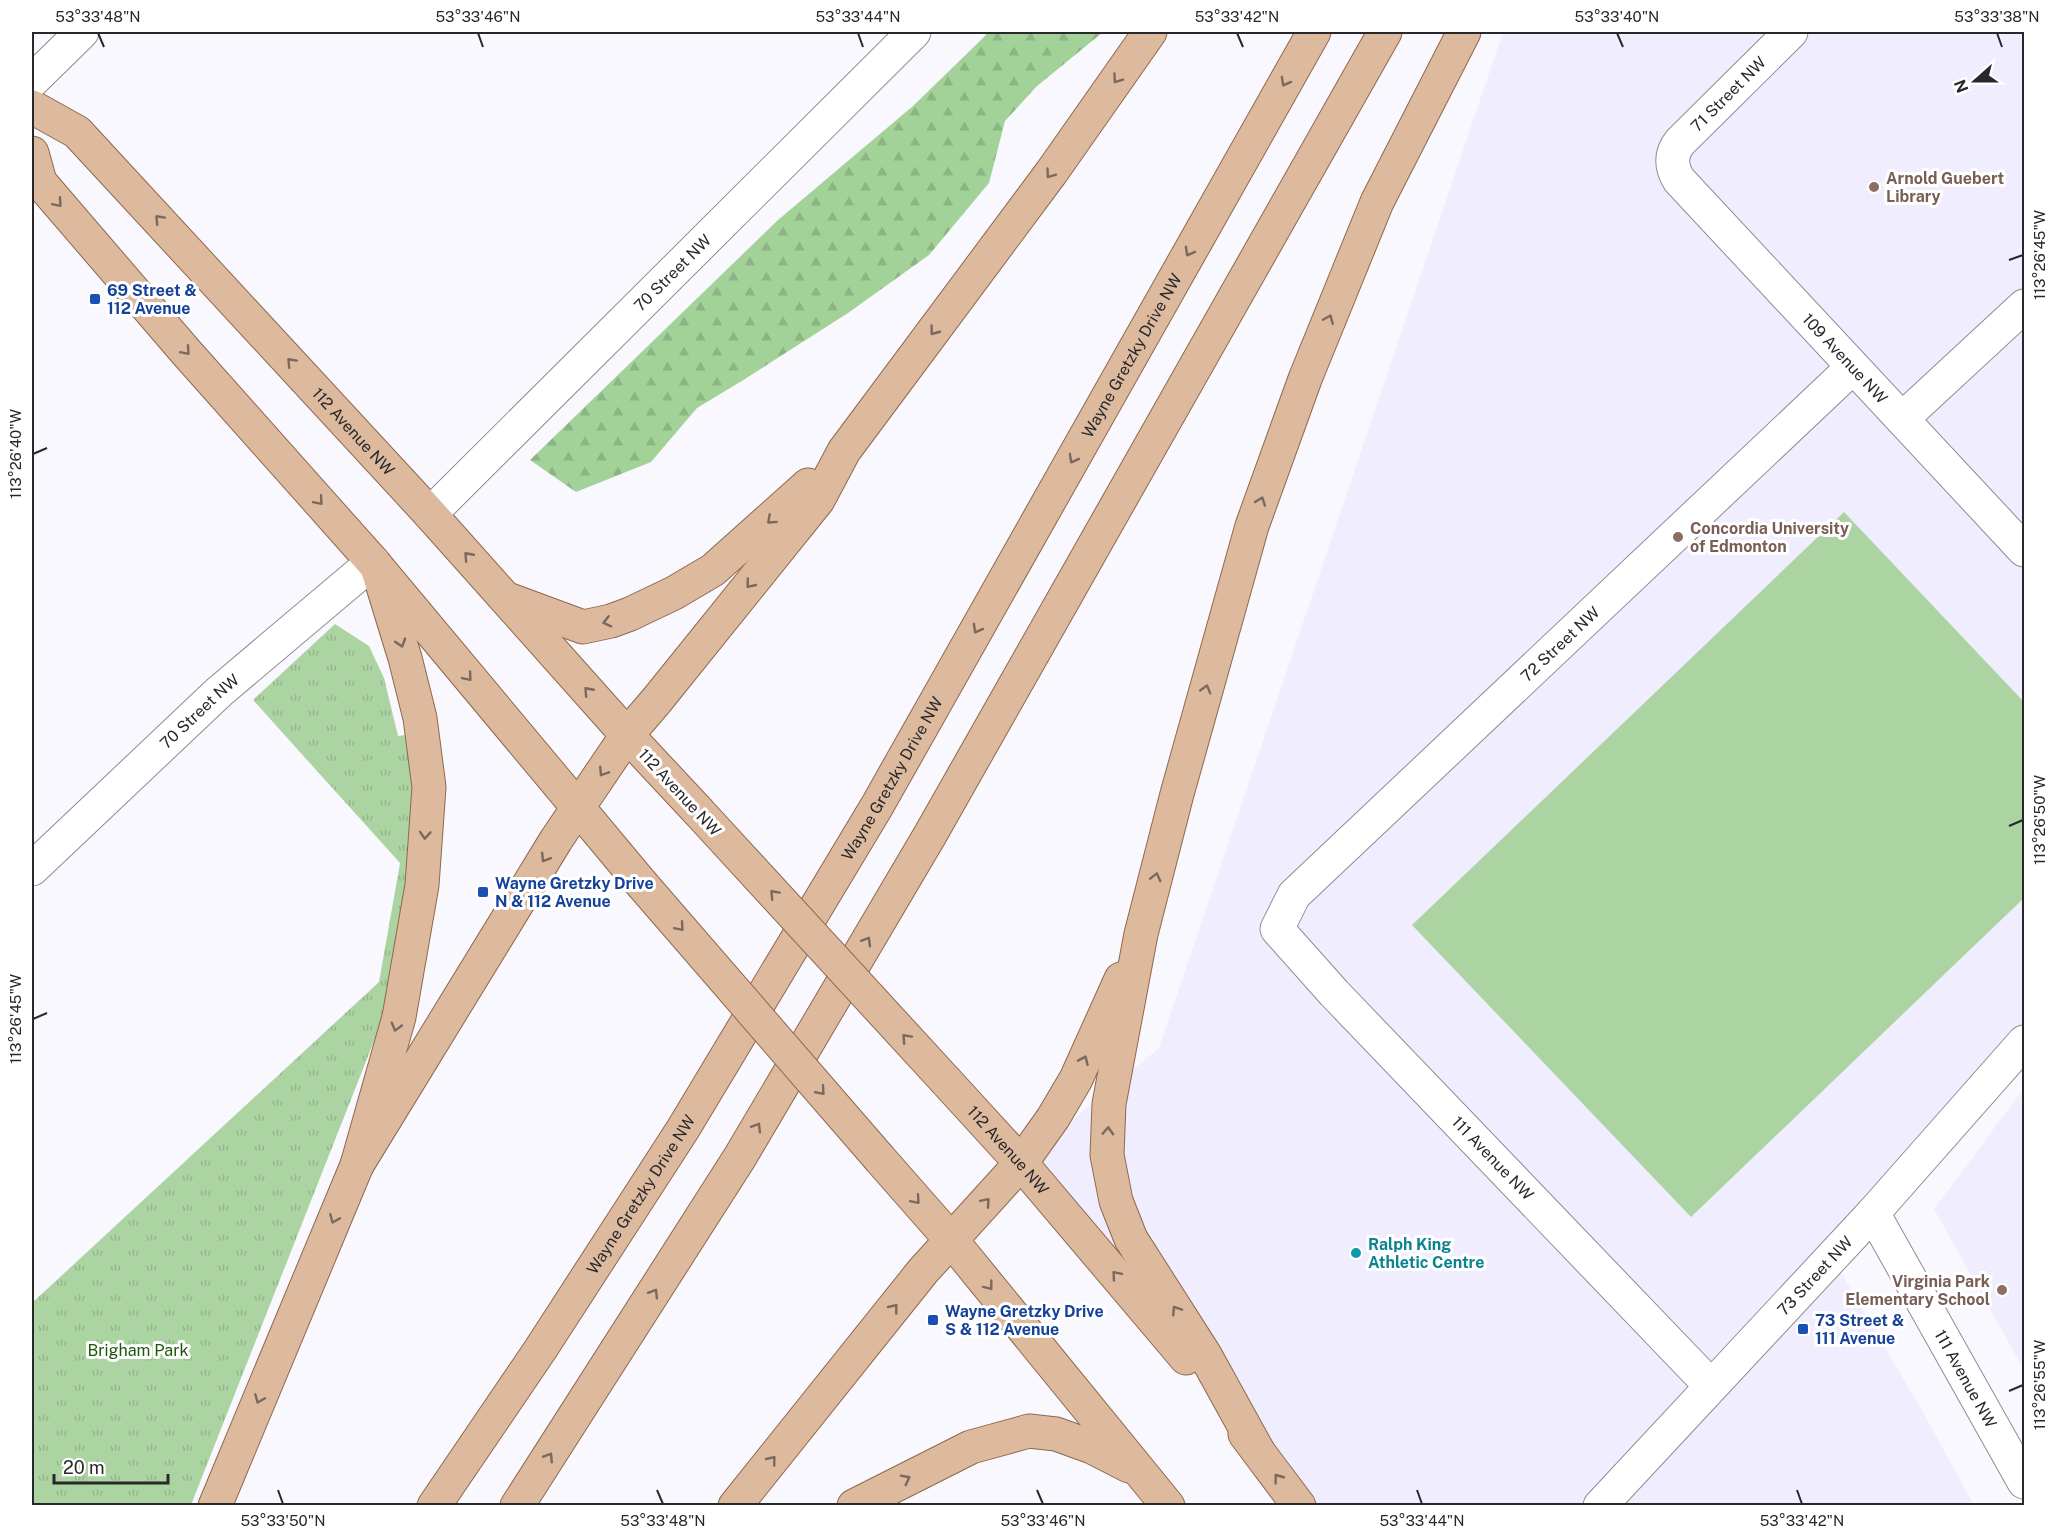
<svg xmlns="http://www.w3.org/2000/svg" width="2056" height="1537" font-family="'Public Sans',sans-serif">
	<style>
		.built { fill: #f0eefe }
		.grass { fill: #abd4a2 }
		.forest { fill: url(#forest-firs) }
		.park { fill: url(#park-tufts) }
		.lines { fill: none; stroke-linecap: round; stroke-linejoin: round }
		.minor-casing { stroke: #8d8c94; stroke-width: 35 }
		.major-casing { stroke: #8f684c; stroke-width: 35 }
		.minor { stroke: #fff; stroke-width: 33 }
		.major { stroke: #ddb99e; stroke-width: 33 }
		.major-bridge-casing { stroke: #8f684c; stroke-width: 35; stroke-linecap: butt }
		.major-bridge { stroke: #ddb99e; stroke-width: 33 }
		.oneway { stroke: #79695f }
		.ticks { fill: none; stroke: #28282b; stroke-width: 2 }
		.education-dot { fill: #8d6e63; stroke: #fff; stroke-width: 2 }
		.transit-dot { fill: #1a4fb4; stroke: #fff; stroke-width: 2 }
		.culture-dot { fill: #0f9aa8; stroke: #fff; stroke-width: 2 }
		.labels { text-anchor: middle; stroke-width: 6; stroke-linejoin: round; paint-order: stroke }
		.street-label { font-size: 16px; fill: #28282b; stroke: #fff }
		.education-label { font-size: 16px; font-weight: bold; fill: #785e54; stroke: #fff; text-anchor: start }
		.transit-label { font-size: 16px; font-weight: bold; fill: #164399; stroke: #fff; text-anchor: start }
		.culture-label { font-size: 16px; font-weight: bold; fill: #0d838f; stroke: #fff; text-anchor: start }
		.park-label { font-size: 16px; fill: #1b5709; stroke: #fff }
		.neatline { fill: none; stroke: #28282b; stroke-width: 2 }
		.ticks-label { font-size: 15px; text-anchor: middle; fill: #28282b }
	</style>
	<defs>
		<pattern id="forest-firs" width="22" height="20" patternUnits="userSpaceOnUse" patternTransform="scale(1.5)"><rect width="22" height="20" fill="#a3d299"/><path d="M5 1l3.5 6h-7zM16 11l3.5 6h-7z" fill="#8cb484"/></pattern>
		<pattern id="park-tufts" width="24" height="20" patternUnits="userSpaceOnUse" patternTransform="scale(1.5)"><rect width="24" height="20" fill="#abd4a2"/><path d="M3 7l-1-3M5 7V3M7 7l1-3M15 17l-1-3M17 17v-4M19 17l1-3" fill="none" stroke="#93b68c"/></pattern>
	</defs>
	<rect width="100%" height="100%" fill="#f9f8fe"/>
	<path class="built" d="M 1503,32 L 2024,32 L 2024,1042 L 1832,1257 L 1924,1414 L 1974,1505 L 1299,1505 L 1258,1451 L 1021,1163 L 1159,1048 Z
		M 2024,1088 L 2024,1370 L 1934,1209 Z"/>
	<path class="grass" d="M 1844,512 L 2024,702 L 2024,898 L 1691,1217 L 1412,925 Z"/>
	<path class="forest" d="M 988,32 L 1103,32 L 1036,87 L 1005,121 L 989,183 L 929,255 L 848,313 L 745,379 L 697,408 L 651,462 L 576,492 L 530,460 L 778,220 L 913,106 L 983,38 Z"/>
	<path class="park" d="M 335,624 L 369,646 L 384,678 L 398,736 L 406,735 L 414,790 L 412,877 L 384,1010 L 376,1036 L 191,1505 L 32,1506 L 32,1303 L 379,982 L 400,863 L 253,700 Z"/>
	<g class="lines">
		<defs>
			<g id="minor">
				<path id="s1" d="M 1791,32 L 1680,142 C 1670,154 1671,167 1679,180 L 2024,550"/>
				<path d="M 32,81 L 82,32"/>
				<path d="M 1902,419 L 2024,306"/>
				<path id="s2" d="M 430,514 L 914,32"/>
				<path id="s3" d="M 32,869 L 219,692 L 373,562"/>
				<path id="s4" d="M 1873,1213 L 2024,1482"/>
				<path id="s5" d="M 1711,1386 L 1334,993 L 1277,929 L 1294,895 L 1853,367"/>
				<path id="s6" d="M 1600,1506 L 1873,1213 L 2024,1042"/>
			</g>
			<g id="major">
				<path id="s7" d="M 32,107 L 77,132 L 430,514 L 627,735 L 698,811"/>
				<path d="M 32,153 L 40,182 L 186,352 L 373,562 L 641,883"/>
				<path d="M 510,600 L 583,627 L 611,621 L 630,614 L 674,593 L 713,570 L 808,485"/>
				<path id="s8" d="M 946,1081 L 1021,1163 L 1186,1358"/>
				<path d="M 880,1159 L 952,1241 L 1168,1506"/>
				<path d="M 357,1165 L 556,840 L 627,735 L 657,700 L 818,500 L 844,451 L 1051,173 L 1150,32"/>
				<path d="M 1245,1434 L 1299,1506"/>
				<path d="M 1258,1451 L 1205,1355 L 1131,1239 L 1116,1201 L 1107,1155 L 1109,1104 L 1141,934 L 1177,794 L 1252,526 L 1305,379 L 1377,202 L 1464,32"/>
				<path d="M 215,1506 L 357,1165 L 399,1017 L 422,885 L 429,787 L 420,718 L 405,658 L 377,567"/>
				<path id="s9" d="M 434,1506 L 540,1350 L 683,1129 L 877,806 L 1314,32"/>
				<path d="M 517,1506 L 740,1157 L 930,835 L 1385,32"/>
				<path d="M 735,1506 L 923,1271 L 1021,1163 L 1053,1118 L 1076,1079 L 1121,979"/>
				<path d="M 854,1506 L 971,1447 L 1029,1431 L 1056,1434 L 1092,1447 L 1129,1466"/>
			</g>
		</defs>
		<use href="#minor" class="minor-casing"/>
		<use href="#major" class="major-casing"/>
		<use href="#minor" class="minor"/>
		<use href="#major" class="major"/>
		<defs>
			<path id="major-bridge" d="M 698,811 L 946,1081
				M 641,883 L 880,1159"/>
		</defs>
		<use href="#major-bridge" class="major-bridge-casing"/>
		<use href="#major-bridge" class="major-bridge"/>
	</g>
	<defs><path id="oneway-chevron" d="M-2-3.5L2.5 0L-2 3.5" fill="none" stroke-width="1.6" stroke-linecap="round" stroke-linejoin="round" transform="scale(1.5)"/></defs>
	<g class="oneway">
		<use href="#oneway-chevron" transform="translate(1117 79) rotate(125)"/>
		<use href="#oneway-chevron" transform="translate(1285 82) rotate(119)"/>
		<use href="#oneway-chevron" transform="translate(1050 174) rotate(126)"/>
		<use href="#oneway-chevron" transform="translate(58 203) rotate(49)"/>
		<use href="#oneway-chevron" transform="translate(159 219) rotate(-133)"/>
		<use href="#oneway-chevron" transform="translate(1189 252) rotate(119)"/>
		<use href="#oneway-chevron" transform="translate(1329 319) rotate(-68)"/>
		<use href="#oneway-chevron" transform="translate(934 331) rotate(127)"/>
		<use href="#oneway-chevron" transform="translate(186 351) rotate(49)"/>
		<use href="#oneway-chevron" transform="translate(291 362) rotate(-133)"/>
		<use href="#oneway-chevron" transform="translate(1073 459) rotate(119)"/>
		<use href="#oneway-chevron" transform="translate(319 501) rotate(49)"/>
		<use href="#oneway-chevron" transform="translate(1261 501) rotate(-70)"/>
		<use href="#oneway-chevron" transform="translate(771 520) rotate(138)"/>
		<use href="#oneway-chevron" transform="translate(468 556) rotate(-132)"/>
		<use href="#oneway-chevron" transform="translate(750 584) rotate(129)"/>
		<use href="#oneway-chevron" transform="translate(607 622) rotate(166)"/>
		<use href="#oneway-chevron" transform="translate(977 629) rotate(119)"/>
		<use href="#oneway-chevron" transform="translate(401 643) rotate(72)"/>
		<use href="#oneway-chevron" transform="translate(468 677) rotate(50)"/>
		<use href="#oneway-chevron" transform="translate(1206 689) rotate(-74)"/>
		<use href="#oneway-chevron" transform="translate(588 691) rotate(-132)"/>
		<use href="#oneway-chevron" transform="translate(603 772) rotate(123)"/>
		<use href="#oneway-chevron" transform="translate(425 835) rotate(94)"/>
		<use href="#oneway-chevron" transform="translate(545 858) rotate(122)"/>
		<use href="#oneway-chevron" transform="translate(1156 877) rotate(-76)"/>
		<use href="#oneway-chevron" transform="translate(774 894) rotate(-133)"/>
		<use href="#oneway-chevron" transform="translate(680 927) rotate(49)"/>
		<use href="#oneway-chevron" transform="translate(867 941) rotate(-59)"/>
		<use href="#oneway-chevron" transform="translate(396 1027) rotate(106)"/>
		<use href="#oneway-chevron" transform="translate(906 1038) rotate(-133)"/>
		<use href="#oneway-chevron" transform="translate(1084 1060) rotate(-66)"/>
		<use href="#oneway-chevron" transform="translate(821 1091) rotate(49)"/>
		<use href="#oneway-chevron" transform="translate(757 1127) rotate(-59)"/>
		<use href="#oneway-chevron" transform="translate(1108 1131) rotate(-87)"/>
		<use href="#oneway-chevron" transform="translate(916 1200) rotate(49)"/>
		<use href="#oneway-chevron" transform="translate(986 1202) rotate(-49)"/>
		<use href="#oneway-chevron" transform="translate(334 1219) rotate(113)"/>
		<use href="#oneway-chevron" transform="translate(1116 1275) rotate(-130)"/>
		<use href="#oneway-chevron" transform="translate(989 1286) rotate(52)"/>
		<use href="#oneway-chevron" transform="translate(654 1293) rotate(-58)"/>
		<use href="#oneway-chevron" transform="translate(894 1308) rotate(-51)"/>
		<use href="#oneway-chevron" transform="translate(1176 1310) rotate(-123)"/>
		<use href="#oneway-chevron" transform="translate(259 1399) rotate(113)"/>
		<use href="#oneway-chevron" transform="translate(549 1457) rotate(-57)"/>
		<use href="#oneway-chevron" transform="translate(772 1460) rotate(-51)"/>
		<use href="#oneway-chevron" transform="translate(1278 1478) rotate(-127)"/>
		<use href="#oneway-chevron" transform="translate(906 1479) rotate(-27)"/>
	</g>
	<path class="ticks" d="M 98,33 L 104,47M 478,33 L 483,47M 858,33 L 863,47M 1237,33 L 1243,47M 1617,33 L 1623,47M 1997,33 L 2002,47M 2009,260 L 2023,255M 33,454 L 47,448M 2009,826 L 2023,820M 33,1019 L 47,1013M 2009,1391 L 2023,1385M 278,1490 L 283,1504M 657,1490 L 663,1504M 1037,1490 L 1043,1504M 1417,1490 L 1422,1504M 1797,1490 L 1802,1504"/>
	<g class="education-dot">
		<circle cx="1874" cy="187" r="6"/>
		<circle cx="1678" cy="537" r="6"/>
		<circle cx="2002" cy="1290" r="6"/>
	</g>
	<g class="transit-dot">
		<rect x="89" y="293" width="12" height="12" rx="3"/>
		<rect x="477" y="886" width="12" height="12" rx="3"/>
		<rect x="927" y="1314" width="12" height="12" rx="3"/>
		<rect x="1797" y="1323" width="12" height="12" rx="3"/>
	</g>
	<circle class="culture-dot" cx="1356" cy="1253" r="6"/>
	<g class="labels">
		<g class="street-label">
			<text transform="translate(1728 94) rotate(-45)" y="6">71 Street NW</text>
			<text dy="6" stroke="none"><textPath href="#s2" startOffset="342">70 Street NW</textPath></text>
			<text dy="6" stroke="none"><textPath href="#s9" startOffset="1346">Wayne Gretzky Drive NW</textPath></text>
			<text dy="6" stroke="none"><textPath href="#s1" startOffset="441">109 Avenue NW</textPath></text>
			<text dy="6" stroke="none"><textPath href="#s7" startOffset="459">112 Avenue NW</textPath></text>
			<text dy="6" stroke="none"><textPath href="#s5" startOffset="1034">72 Street NW</textPath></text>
			<text dy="6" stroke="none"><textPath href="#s3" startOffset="230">70 Street NW</textPath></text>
			<text dy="6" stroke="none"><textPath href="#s9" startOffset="860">Wayne Gretzky Drive NW</textPath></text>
			<text transform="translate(680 792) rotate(47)" y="6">112 Avenue NW</text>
			<text dy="6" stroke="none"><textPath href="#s8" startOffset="93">112 Avenue NW</textPath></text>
			<text transform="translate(1493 1158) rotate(46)" y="6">111 Avenue NW</text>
			<text dy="6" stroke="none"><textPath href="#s9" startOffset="374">Wayne Gretzky Drive NW</textPath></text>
			<text dy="6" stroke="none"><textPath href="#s6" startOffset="315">73 Street NW</textPath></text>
			<text dy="6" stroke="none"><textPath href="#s4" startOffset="190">111 Avenue NW</textPath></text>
		</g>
		<g class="education-label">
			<text x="1886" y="184">Arnold Guebert<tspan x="1886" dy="18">Library</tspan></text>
			<text x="1690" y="534">Concordia University<tspan x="1690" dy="18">of Edmonton</tspan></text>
			<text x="1990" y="1287" text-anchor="end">Virginia Park<tspan x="1990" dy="18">Elementary School</tspan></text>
		</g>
		<g class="transit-label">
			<text x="107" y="296">69 Street &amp;<tspan x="107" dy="18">112 Avenue</tspan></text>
			<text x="495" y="889">Wayne Gretzky Drive<tspan x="495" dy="18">N &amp; 112 Avenue</tspan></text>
			<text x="945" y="1317">Wayne Gretzky Drive<tspan x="945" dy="18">S &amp; 112 Avenue</tspan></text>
			<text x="1815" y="1326">73 Street &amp;<tspan x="1815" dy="18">111 Avenue</tspan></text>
		</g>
		<g class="culture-label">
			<text x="1368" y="1250">Ralph King<tspan x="1368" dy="18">Athletic Centre</tspan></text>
		</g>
		<g class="park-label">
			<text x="138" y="1356">Brigham Park</text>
		</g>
	</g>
	<rect width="2056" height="1537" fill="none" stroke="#ffffff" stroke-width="66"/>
	<g transform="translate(1975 81) rotate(249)" stroke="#ffffff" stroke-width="4.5" paint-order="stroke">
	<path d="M0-4.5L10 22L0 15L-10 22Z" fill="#28282b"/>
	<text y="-9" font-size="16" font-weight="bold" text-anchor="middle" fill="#28282b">N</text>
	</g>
	<path d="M54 1474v9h114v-9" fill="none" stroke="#28282b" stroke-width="3"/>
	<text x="63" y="1474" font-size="18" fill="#28282b" stroke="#ffffff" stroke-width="4.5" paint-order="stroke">20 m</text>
	<rect x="33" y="33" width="1990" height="1471" class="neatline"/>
	<g class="ticks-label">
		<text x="98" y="22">53°33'48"N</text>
		<text x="478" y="22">53°33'46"N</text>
		<text x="858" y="22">53°33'44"N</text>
		<text x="1237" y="22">53°33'42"N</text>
		<text x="1617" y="22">53°33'40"N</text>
		<text x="1997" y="22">53°33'38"N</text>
		<text transform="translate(2040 255) rotate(-90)" y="5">113°26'45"W</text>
		<text transform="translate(16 454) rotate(-90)" y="5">113°26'40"W</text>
		<text transform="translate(2040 820) rotate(-90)" y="5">113°26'50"W</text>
		<text transform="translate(16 1019) rotate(-90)" y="5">113°26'45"W</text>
		<text transform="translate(2040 1385) rotate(-90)" y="5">113°26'55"W</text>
		<text x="283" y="1526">53°33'50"N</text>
		<text x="663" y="1526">53°33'48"N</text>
		<text x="1043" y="1526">53°33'46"N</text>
		<text x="1422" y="1526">53°33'44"N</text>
		<text x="1802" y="1526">53°33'42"N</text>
	</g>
</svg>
